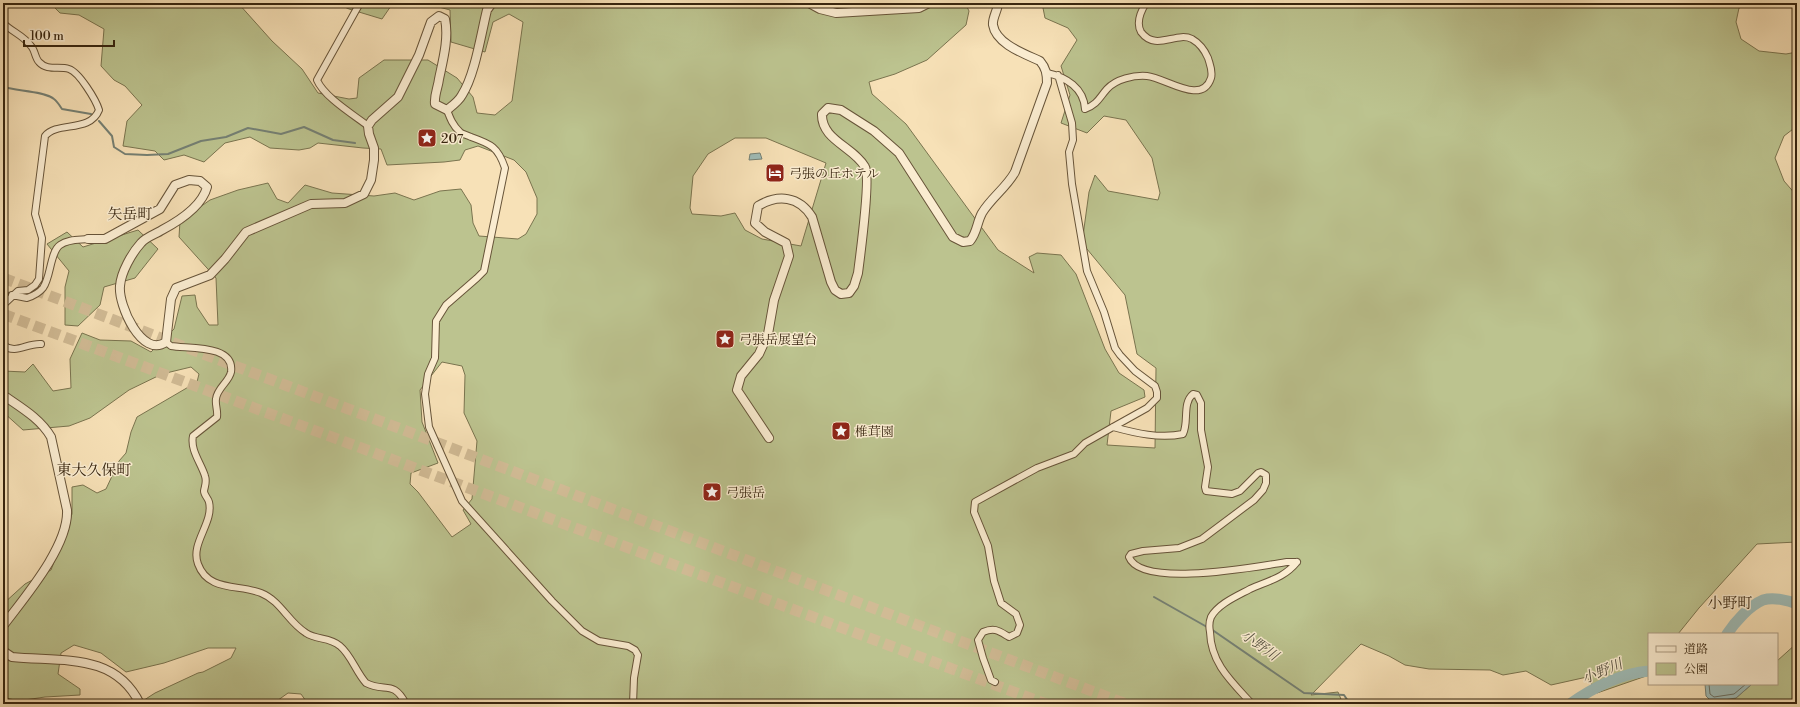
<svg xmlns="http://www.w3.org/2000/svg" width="1800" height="707" font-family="'Libre Bodoni','Noto Serif JP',serif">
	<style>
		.green { fill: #bcc38f; stroke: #7a744f; fill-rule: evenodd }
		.water { fill: #9fbcb7; stroke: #758074 }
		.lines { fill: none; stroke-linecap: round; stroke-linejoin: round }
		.shore { stroke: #6b7063; stroke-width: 1 }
		.stream { stroke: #758074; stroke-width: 2 }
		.river { stroke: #9fbcb7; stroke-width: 11 }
		.motorway-tunnel { stroke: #d1bb95; stroke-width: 11; stroke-dasharray: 11 5.5; stroke-linecap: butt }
		.minor-casing { stroke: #675439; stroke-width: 8 }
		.tertiary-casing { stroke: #675439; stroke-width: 10 }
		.minor { stroke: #faecd0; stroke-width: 6 }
		.tertiary { stroke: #faecd0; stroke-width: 8 }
		.labels { text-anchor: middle; stroke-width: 3; stroke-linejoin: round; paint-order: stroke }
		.poi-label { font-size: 13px; fill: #37250f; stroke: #faecd0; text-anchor: start }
		.water-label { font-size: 14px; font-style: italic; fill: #565241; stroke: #faecd0 }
		.quarter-label { font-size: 15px; fill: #37250f; stroke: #faecd0 }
	</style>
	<rect width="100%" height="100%" fill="#f7e1b7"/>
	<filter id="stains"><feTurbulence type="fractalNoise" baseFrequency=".005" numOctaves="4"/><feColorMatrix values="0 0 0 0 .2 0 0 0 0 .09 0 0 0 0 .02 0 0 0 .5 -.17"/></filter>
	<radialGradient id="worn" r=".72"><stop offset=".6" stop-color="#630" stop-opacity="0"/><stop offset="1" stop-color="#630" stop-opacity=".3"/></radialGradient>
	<path class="green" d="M 50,3 L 238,3 L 272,41 L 302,69 L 318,93 L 349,99 L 357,98 L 359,78 L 384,60 L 428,60 L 457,78 L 473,97 L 477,113 L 495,115 L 512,101 L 523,22 L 509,14 L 493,22 L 485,52 L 451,42 L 450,10 L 424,3 L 965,3 L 969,11 L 966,25 L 927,60 L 895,74 L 869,82 L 872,94 L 906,124 L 998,250 L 1034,273 L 1029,257 L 1037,253 L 1061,255 L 1076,274 L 1105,349 L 1119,373 L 1144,390 L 1145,397 L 1111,411 L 1107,445 L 1155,448 L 1156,368 L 1137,354 L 1125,295 L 1082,243 L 1089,192 L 1095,175 L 1108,191 L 1158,200 L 1160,193 L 1152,158 L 1126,120 L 1104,116 L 1087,133 L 1061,123 L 1070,95 L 1061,66 L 1077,40 L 1068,28 L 1045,18 L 1042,3 L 1750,3 L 1739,8 L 1736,22 L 1741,39 L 1759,51 L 1786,54 L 1797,52 L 1797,126 L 1784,136 L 1775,158 L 1784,181 L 1797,196 L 1797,542 L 1757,544 L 1699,608 L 1678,634 L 1649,634 L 1649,675 L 1597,693 L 1587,677 L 1551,685 L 1526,671 L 1503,675 L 1490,670 L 1429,669 L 1405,665 L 1389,656 L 1361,644 L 1311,695 L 1338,692 L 1343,704 L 308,704 L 301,694 L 288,693 L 274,703 L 274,704 L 138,704 L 155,693 L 198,673 L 203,672 L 231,658 L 236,648 L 208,648 L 164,663 L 126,672 L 101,653 L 74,645 L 61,653 L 58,674 L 80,689 L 80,695 L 45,697 L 18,701 L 3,697 L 3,604 L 25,584 L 51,570 L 72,514 L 72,487 L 83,485 L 97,493 L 106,489 L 119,461 L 126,453 L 131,432 L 137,417 L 197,382 L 199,374 L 191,367 L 162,374 L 129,390 L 90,418 L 69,426 L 23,430 L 3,412 L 3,371 L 25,372 L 33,364 L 53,391 L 71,388 L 70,359 L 82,333 L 100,340 L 131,341 L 151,352 L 174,329 L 182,296 L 195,295 L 197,307 L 209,325 L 218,325 L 216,278 L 179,237 L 180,221 L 210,200 L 238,190 L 268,183 L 277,199 L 288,203 L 305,185 L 332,193 L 374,196 L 395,193 L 414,200 L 440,191 L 461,189 L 471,205 L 473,223 L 479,236 L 518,239 L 526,234 L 537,214 L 537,198 L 526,172 L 514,160 L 478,146 L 465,150 L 460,160 L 444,162 L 387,165 L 381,149 L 363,148 L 318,143 L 310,148 L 299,150 L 270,148 L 250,137 L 225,143 L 204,162 L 184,155 L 164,160 L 155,151 L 123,146 L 127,121 L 142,105 L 125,86 L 114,80 L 101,66 L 104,29 L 79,15 L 60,13 ZM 735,138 L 766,138 L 826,163 L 801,246 L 762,239 L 745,230 L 735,213 L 721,216 L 692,214 L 690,208 L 693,176 L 708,154 ZM 442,362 L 462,366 L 465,375 L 464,413 L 477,441 L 472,499 L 463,510 L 471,524 L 452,537 L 418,492 L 410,484 L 411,473 L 438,463 L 422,422 L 420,390 Z
		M 336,3 L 393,3 L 382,19 L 349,9 Z
		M 138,230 L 158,249 L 135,278 L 104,287 L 100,305 L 78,326 L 65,325 L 65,287 L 69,271 L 47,244 L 67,232 L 83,247 Z
		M 1797,643 L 1797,704 L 1693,704 L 1736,698 L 1752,684 L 1777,684 L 1777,661 Z"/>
	<path class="water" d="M 760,153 L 762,159 L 749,160 L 750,154 Z
		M 1705,684 L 1752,684 L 1736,698 L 1712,702 L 1706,696 Z"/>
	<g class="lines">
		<path class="shore" d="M 1709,684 L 1710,694 L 1714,697 L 1734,694 L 1746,684"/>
		<path class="stream" d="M 4,87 C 16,91 45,91 54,99 C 57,101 60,106 62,109 L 91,114
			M 99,121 L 112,136 L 114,147 L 125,154 L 147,155 L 168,154 L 201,141 L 226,137 L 248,128 L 281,134 L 304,127 L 333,140 L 355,143
			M 1154,597 L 1207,627
			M 1211,629 L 1304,693 L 1344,695 L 1350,704"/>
		<path class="river" d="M 1727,634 C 1735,622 1749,606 1763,600 C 1773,597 1788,600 1797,604
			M 1570,704 C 1592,688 1622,673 1649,671"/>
		<path class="motorway-tunnel" d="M 3,278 L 1126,704
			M 3,314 L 1046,704"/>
		<defs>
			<path id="minor" d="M 360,3 L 317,80 C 324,97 354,115 368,126
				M 3,23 C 12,32 23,35 31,46 C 35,50 35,58 39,62 C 47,71 59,66 69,69 C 79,72 96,100 99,110 C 90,133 57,121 45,136 L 35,214 L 42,238 L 39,279 L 35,285 L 28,290 L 18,291 L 3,305
				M 1047,73 C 1066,77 1084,88 1085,109 C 1098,104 1099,98 1107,89 C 1116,79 1134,75 1147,76 C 1166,78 1202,106 1211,78 C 1213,71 1210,65 1208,58 C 1205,51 1199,43 1192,39 C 1176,31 1156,52 1141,32 C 1136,23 1141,11 1146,3
				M 447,110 C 450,118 453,126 460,132 C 462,134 467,135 471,137 C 491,144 498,147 505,168 L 484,271 L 477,278 L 446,305 L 436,321 L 435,358 L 428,374 L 425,394 L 429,427 L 462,501 L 552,601 L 582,631 L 599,641 L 628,646 L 635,650 L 638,655 L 634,678 L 633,704
				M 12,295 L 27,298 C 33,296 39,293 43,288 C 51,277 50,252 60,245 C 68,239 79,240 88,239
				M 166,342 L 171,346 C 188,349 235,344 231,372 C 229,382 217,388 216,399 C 215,405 218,410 217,417 L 193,436 C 190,450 201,463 205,476 C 207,482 205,485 204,491 C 204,495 208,498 209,502 C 214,523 190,543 198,564 C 208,592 239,584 261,593 C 281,601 288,622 306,633 C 316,640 330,637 340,646 C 351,655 356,672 366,683 C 385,693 393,679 406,704
				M 3,345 C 16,355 26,343 41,344
				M 1113,427 C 1135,433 1160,439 1183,434 C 1189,422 1182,403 1193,394 L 1197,395 L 1201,403 L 1201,430 L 1208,467 L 1205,487 L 1206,491 L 1232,494 L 1240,491 L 1258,473 L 1261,472 L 1266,475 L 1266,483 L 1263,490 L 1254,500 L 1202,539 L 1179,548 L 1143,551 L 1131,554 L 1129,557 C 1141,589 1259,566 1287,562 L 1297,562
				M 995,682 L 991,680 L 983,658 L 978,640 L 983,632 C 995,627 999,631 1009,637 L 1017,633 L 1020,625 L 1016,614 L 1001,603 L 994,581 L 988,546 L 974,512 L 975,502 L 1037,468 L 1074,454 L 1085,443 L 1113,427 L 1147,408 L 1157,398 L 1157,392 L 1155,386 L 1135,371 L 1120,355 L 1115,348 L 1104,312 L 1087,271 L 1072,184 L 1069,152 L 1073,140 L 1072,123 L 1058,75
				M 1252,704 C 1232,682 1211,664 1210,632 C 1209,627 1209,622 1211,617 C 1218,604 1237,596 1250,589 C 1268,581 1284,578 1297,562"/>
			<path id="tertiary" d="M 809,3 L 820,9 L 836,13 L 919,8 L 929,3
				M 88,239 L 105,239 L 160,209 L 175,185 L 189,180 L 200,181 L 207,187 C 202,206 179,221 162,230 C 156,234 146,237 141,243 C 132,253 121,272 120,286 C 118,305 142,359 166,342 L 171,299 L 176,288 L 210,275 L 225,259 L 246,232 L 311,204 L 345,203 L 364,194 L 371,180 L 374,160 L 374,148 L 369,134 L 368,126 L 372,120 L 398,97 L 419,55 L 431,22 L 439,16 L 445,19 C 449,38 443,60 439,79 C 438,88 434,95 435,104 L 447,110 C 452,106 459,101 462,95 C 475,75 481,34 487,10 L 492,3
				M 3,293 L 4,294 L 3,296
				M 3,395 C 20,407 40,418 51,437 L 67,510 C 69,546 24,598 3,626
				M 769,438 L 737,390 L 741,376 L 759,354 L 768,334 L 774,300 L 789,256 L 786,243 L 765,232 L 755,223 L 758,206 C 778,194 799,196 812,217 L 831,282 L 835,290 L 841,294 L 849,293 L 854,286 L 858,273 C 860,257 871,177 865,167 C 854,147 821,140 822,114 L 828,108 L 841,110 L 874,131 L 899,153 L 953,237 L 963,242 L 970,241 C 977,233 977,222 982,213 C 991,198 1007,187 1015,172 L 1047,83 C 1047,74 1046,68 1040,61 C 1025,54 996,44 993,25 C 992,18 998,10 998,3
				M 3,651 L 12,657 C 61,662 115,652 140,704"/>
		</defs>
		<use href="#minor" class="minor-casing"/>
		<use href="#tertiary" class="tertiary-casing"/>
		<use href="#minor" class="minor"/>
		<use href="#tertiary" class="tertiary"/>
	</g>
	<defs>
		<symbol id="sight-square" viewBox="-11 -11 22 22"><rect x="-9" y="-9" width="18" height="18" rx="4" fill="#8f2418" stroke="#faecd0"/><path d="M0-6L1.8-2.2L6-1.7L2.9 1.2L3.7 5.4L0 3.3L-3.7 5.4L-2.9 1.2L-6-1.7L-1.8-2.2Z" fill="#fff"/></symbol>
		<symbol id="hotel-square" viewBox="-11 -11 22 22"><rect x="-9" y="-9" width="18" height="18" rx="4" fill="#8f2418" stroke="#faecd0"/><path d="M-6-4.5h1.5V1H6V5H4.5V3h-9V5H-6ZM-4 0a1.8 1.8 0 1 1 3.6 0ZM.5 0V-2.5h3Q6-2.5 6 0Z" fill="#fff"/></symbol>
	</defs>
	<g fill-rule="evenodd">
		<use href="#sight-square" x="416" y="127" width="22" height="22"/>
		<use href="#hotel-square" x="764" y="162" width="22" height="22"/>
		<use href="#sight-square" x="714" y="328" width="22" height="22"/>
		<use href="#sight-square" x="830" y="420" width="22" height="22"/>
		<use href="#sight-square" x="701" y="481" width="22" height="22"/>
	</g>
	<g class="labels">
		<g class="poi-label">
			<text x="441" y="143">207</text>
			<text x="789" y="178">弓張の丘ホテル</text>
			<text x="739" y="344">弓張岳展望台</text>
			<text x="855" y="436">椎茸園</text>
			<text x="726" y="497">弓張岳</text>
		</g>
		<g class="water-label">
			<text transform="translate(1260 645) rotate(35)" y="5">小野川</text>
			<text transform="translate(1602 671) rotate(-23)" y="5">小野川</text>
		</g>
		<g class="quarter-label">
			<text x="130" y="219">矢岳町</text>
			<text x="94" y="475">東大久保町</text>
			<text x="1730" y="608">小野町</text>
		</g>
	</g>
	<rect width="1800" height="707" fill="none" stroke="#f7e1b7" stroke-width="16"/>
	<rect x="4" y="4" width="1792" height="699" fill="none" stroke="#37250f" stroke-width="2"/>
	<rect x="8" y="8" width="1784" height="691" fill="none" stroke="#37250f"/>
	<rect x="1648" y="633" width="130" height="52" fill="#faecd0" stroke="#ac9c83"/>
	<rect x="1656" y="646" width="20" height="6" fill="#faecd0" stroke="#ac9c83"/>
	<text x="1684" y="653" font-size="12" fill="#37250f">道路</text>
	<rect x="1656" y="663" width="20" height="12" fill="#bcc38f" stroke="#ac9c83"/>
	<text x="1684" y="673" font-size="12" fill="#37250f">公園</text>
	<path d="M24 40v6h90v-6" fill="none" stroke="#37250f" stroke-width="2"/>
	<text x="30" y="40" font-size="12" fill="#37250f" stroke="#faecd0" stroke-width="3" paint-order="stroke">100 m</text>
	<rect width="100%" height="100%" filter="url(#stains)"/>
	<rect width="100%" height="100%" fill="url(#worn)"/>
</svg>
